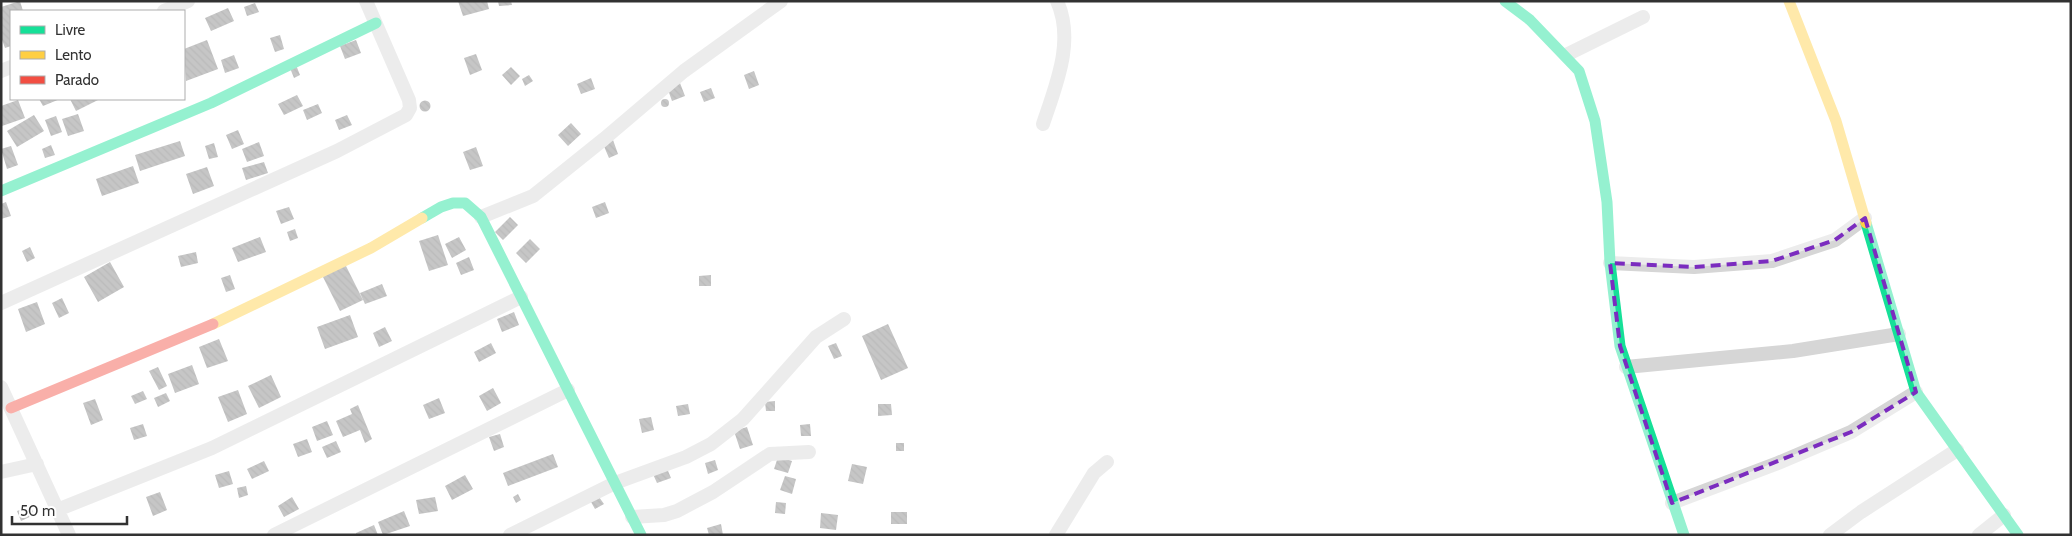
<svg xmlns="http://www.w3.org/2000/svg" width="2072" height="536" font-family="Cabin,sans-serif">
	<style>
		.building { fill: url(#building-back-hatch) }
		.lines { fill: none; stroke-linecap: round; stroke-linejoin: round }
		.street { stroke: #d6d6d6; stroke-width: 14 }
		.fast { stroke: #16e098; stroke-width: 11 }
		.slow { stroke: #ffcf43; stroke-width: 11 }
		.jam { stroke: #f24e42; stroke-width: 11 }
		.marked { fill: none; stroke: #7b2cbf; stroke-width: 4; stroke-dasharray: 10 6; stroke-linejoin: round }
	</style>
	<defs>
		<pattern id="building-back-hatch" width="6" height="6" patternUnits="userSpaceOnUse" patternTransform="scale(1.25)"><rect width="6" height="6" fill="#808080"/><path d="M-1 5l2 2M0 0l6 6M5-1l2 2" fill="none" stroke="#696969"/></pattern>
	</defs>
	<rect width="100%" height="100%" fill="#fff"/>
	<path class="building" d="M 20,1 L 23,11 L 11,11 L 11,46 L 5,48 L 1,37 L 1,7 Z
		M 458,1 L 487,1 L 489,9 L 463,16 Z
		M 498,1 L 511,1 L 512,5 L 499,6 Z
		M 255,3 L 259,12 L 247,16 L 244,7 Z
		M 228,8 L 234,21 L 211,31 L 205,18 Z
		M 280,35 L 284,49 L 275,52 L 270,38 Z
		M 207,40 L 218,69 L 186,81 L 184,49 Z
		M 356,40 L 361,53 L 345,59 L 340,46 Z
		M 476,54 L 482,70 L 470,75 L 464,58 Z
		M 234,55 L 239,68 L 225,73 L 221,60 Z
		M 296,65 L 300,75 L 294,78 L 290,68 Z
		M 511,67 L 520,76 L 511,85 L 502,75 Z
		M 754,71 L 759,85 L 749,89 L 744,75 Z
		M 529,75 L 533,81 L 525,86 L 522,79 Z
		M 591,78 L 595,89 L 581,94 L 577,84 Z
		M 680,83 L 685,96 L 672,101 L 667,87 Z
		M 711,88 L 715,98 L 704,102 L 700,92 Z
		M 297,95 L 303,106 L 284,115 L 278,104 Z
		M661 103a4 4 0 1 1 8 0a4 4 0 1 1-8 0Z
		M 39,99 L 60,99 L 43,106 Z
		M 70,99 L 100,99 L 76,111 Z
		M 18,100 L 25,118 L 2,126 L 1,106 Z
		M419.5 106a5.5 5.5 0 1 1 11 0a5.5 5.5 0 1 1-11 0Z
		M 318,104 L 322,113 L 307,120 L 303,110 Z
		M 78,114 L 84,131 L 68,136 L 62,119 Z
		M 34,115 L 44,131 L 17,147 L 7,131 Z
		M 347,115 L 352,125 L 339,130 L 335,120 Z
		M 56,116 L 62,132 L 51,136 L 45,120 Z
		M 571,123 L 581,134 L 568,146 L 558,135 Z
		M 238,130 L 244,144 L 232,149 L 226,135 Z
		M 613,140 L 618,154 L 609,158 L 603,144 Z
		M 180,141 L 185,156 L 140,171 L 135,155 Z
		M 259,142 L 264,156 L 247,162 L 242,149 Z
		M 214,143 L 218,157 L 209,159 L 205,146 Z
		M 51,145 L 55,155 L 45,158 L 42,149 Z
		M 11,146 L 18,165 L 7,169 L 1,149 Z
		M 476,147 L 483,166 L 470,170 L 463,152 Z
		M 264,162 L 268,173 L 246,180 L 242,168 Z
		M 133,166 L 139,183 L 102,196 L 96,179 Z
		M 207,167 L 214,186 L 193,194 L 186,174 Z
		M 6,202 L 11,216 L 1,219 L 1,204 Z
		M 605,202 L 609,213 L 596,218 L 592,207 Z
		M 289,207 L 294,219 L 281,224 L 276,211 Z
		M 510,217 L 518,225 L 503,240 L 495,232 Z
		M 295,229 L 298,238 L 290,241 L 287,232 Z
		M 438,235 L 448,265 L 429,271 L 419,241 Z
		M 260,237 L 266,252 L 238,262 L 232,248 Z
		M 459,237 L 466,250 L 452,258 L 445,244 Z
		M 530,239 L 540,249 L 526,263 L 516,253 Z
		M 30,247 L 35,258 L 27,262 L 22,251 Z
		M 196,252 L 198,263 L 181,267 L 178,256 Z
		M 469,257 L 474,270 L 461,275 L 456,263 Z
		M 110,262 L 124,287 L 98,302 L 84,277 Z
		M 345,264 L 363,300 L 340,311 L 322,275 Z
		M 230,275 L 235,289 L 226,292 L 221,278 Z
		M 711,275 L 711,286 L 699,286 L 699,276 Z
		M 382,284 L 387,296 L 365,304 L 360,293 Z
		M 62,298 L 69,313 L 59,318 L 52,303 Z
		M 37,302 L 45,324 L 26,332 L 18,309 Z
		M 514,312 L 519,325 L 502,332 L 497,319 Z
		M 350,315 L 358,337 L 325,349 L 317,327 Z
		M 888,324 L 908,368 L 881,380 L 862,336 Z
		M 385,327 L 392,341 L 379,347 L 373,333 Z
		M 219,339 L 228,361 L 207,368 L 199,347 Z
		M 491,343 L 496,353 L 479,362 L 474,352 Z
		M 836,343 L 842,356 L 834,359 L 828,346 Z
		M 192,365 L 199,384 L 175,393 L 168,374 Z
		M 158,367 L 167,386 L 159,390 L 149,371 Z
		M 271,375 L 281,397 L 259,408 L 248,386 Z
		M 493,388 L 501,403 L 487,411 L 479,396 Z
		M 238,390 L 247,414 L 228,422 L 218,397 Z
		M 143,391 L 147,399 L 135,404 L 131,396 Z
		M 166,393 L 170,401 L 158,407 L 154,398 Z
		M 439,398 L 445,413 L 429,419 L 423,405 Z
		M 95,399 L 103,420 L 91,425 L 83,403 Z
		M 775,401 L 775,411 L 766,411 L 765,402 Z
		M 688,404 L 690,414 L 678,416 L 676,406 Z
		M 878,404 L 891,404 L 892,415 L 878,416 Z
		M 358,405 L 372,439 L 365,443 L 360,430 L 343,437 L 336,421 L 352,414 L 350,409 Z
		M 651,417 L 654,430 L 642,433 L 639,419 Z
		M 327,421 L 333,435 L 317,441 L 312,427 Z
		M 143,424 L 147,436 L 134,440 L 130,428 Z
		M 810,424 L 811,436 L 801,436 L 800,425 Z
		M 747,427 L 753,445 L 740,449 L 734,431 Z
		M 500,434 L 504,447 L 494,451 L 489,437 Z
		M 307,439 L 312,452 L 298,457 L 293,444 Z
		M 336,441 L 341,452 L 327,458 L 322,447 Z
		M 896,443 L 904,443 L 904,451 L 896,451 Z
		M 553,454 L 558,467 L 508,486 L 503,473 Z
		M 778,457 L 792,461 L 788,473 L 774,469 Z
		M 715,460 L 718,470 L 708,474 L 705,463 Z
		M 264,461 L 269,471 L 252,479 L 247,469 Z
		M 852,464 L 867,467 L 863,484 L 848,481 Z
		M 666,466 L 671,478 L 657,483 L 652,472 Z
		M 229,471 L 233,484 L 219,488 L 215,475 Z
		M 465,475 L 473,489 L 452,500 L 445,486 Z
		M 785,476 L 796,479 L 792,494 L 780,490 Z
		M 246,486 L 248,495 L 239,498 L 237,488 Z
		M 160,492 L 167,510 L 153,516 L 146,497 Z
		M 518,494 L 521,500 L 516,503 L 513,497 Z
		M 292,497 L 299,509 L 284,517 L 278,506 Z
		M 435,497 L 438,511 L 419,514 L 416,500 Z
		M 599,497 L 604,504 L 595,509 L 591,502 Z
		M 776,502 L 786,503 L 785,514 L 775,513 Z
		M 31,506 L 34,515 L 21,521 L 17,511 Z
		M 404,511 L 410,526 L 383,535 L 378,522 Z
		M 891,512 L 907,512 L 907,524 L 891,524 Z
		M 821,513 L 838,515 L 836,530 L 820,528 Z
		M 721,524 L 723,535 L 709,535 L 707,528 Z
		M 374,525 L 378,535 L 356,535 L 356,533 Z"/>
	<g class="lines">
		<path class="street" d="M 164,11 L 188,1
			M 1566,55 L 1643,17
			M 1,71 L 11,67
			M 1043,124 C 1056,85 1075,41 1057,1
			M 481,217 L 533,196 L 604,139 L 684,71 L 781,1
			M 1610,263 L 1694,267 L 1772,261 L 1835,240 L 1865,218
			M 1,303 L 337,151 L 406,115 L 410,108 L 409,100 L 366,1
			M 1626,367 L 1793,351 L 1899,334
			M 1,387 L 69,535
			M 1,472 L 37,464
			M 1672,503 L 1778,463 L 1851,432 L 1916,392
			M 57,510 L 212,448 L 521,297
			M 632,517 L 664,515 L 677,511 L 713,492 L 770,454 L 809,452
			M 274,535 L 568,390
			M 510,535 L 615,483 L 686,457 L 711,444 L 743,419 L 816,337 L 844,319
			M 1056,535 L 1094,473 L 1107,462
			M 1830,535 L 1861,512 L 1957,450
			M 1979,535 L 2004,515"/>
		<path class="fast" d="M 1505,1 L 1530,20 L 1579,71 L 1595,121 L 1607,202 L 1610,263 L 1620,346 L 1684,535
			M 1,191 L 211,103 L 376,23
			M 422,218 L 441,207 L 453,203 L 465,203 L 481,217 L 641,535
			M 1866,223 L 1916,392 L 2018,535"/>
		<path class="slow" d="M 1789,1 L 1836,121 L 1866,223
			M 213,324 L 371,248 L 422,218"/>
		<path class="jam" d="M 11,408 L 213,324"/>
	</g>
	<path d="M0 0H2072V536H0ZM 1865,218 L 1916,392 L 1851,432 L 1672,503 L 1620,346 L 1610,263 L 1694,267 L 1772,261 L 1835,240 Z" fill="#fff" fill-opacity=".55" fill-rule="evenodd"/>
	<path class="marked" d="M 1865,218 L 1916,392 L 1851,432 L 1672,503 L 1620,346 L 1610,263 L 1694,267 L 1772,261 L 1835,240 Z"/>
	<rect width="2072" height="536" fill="none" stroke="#323232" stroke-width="5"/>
	<rect x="10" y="10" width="175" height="90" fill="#ffffff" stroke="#adadad"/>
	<rect x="20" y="26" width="25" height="8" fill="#16e098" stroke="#adadad"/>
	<text x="55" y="35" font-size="15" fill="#323232">Livre</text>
	<rect x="20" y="51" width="25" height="8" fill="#ffcf43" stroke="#adadad"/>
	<text x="55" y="60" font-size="15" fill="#323232">Lento</text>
	<rect x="20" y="76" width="25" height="8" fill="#f24e42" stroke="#adadad"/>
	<text x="55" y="85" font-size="15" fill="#323232">Parado</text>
	<path d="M12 516v8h115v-8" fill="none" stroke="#323232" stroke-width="2.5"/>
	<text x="20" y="516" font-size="15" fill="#323232" stroke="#ffffff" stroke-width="4" paint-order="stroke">50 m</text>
</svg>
